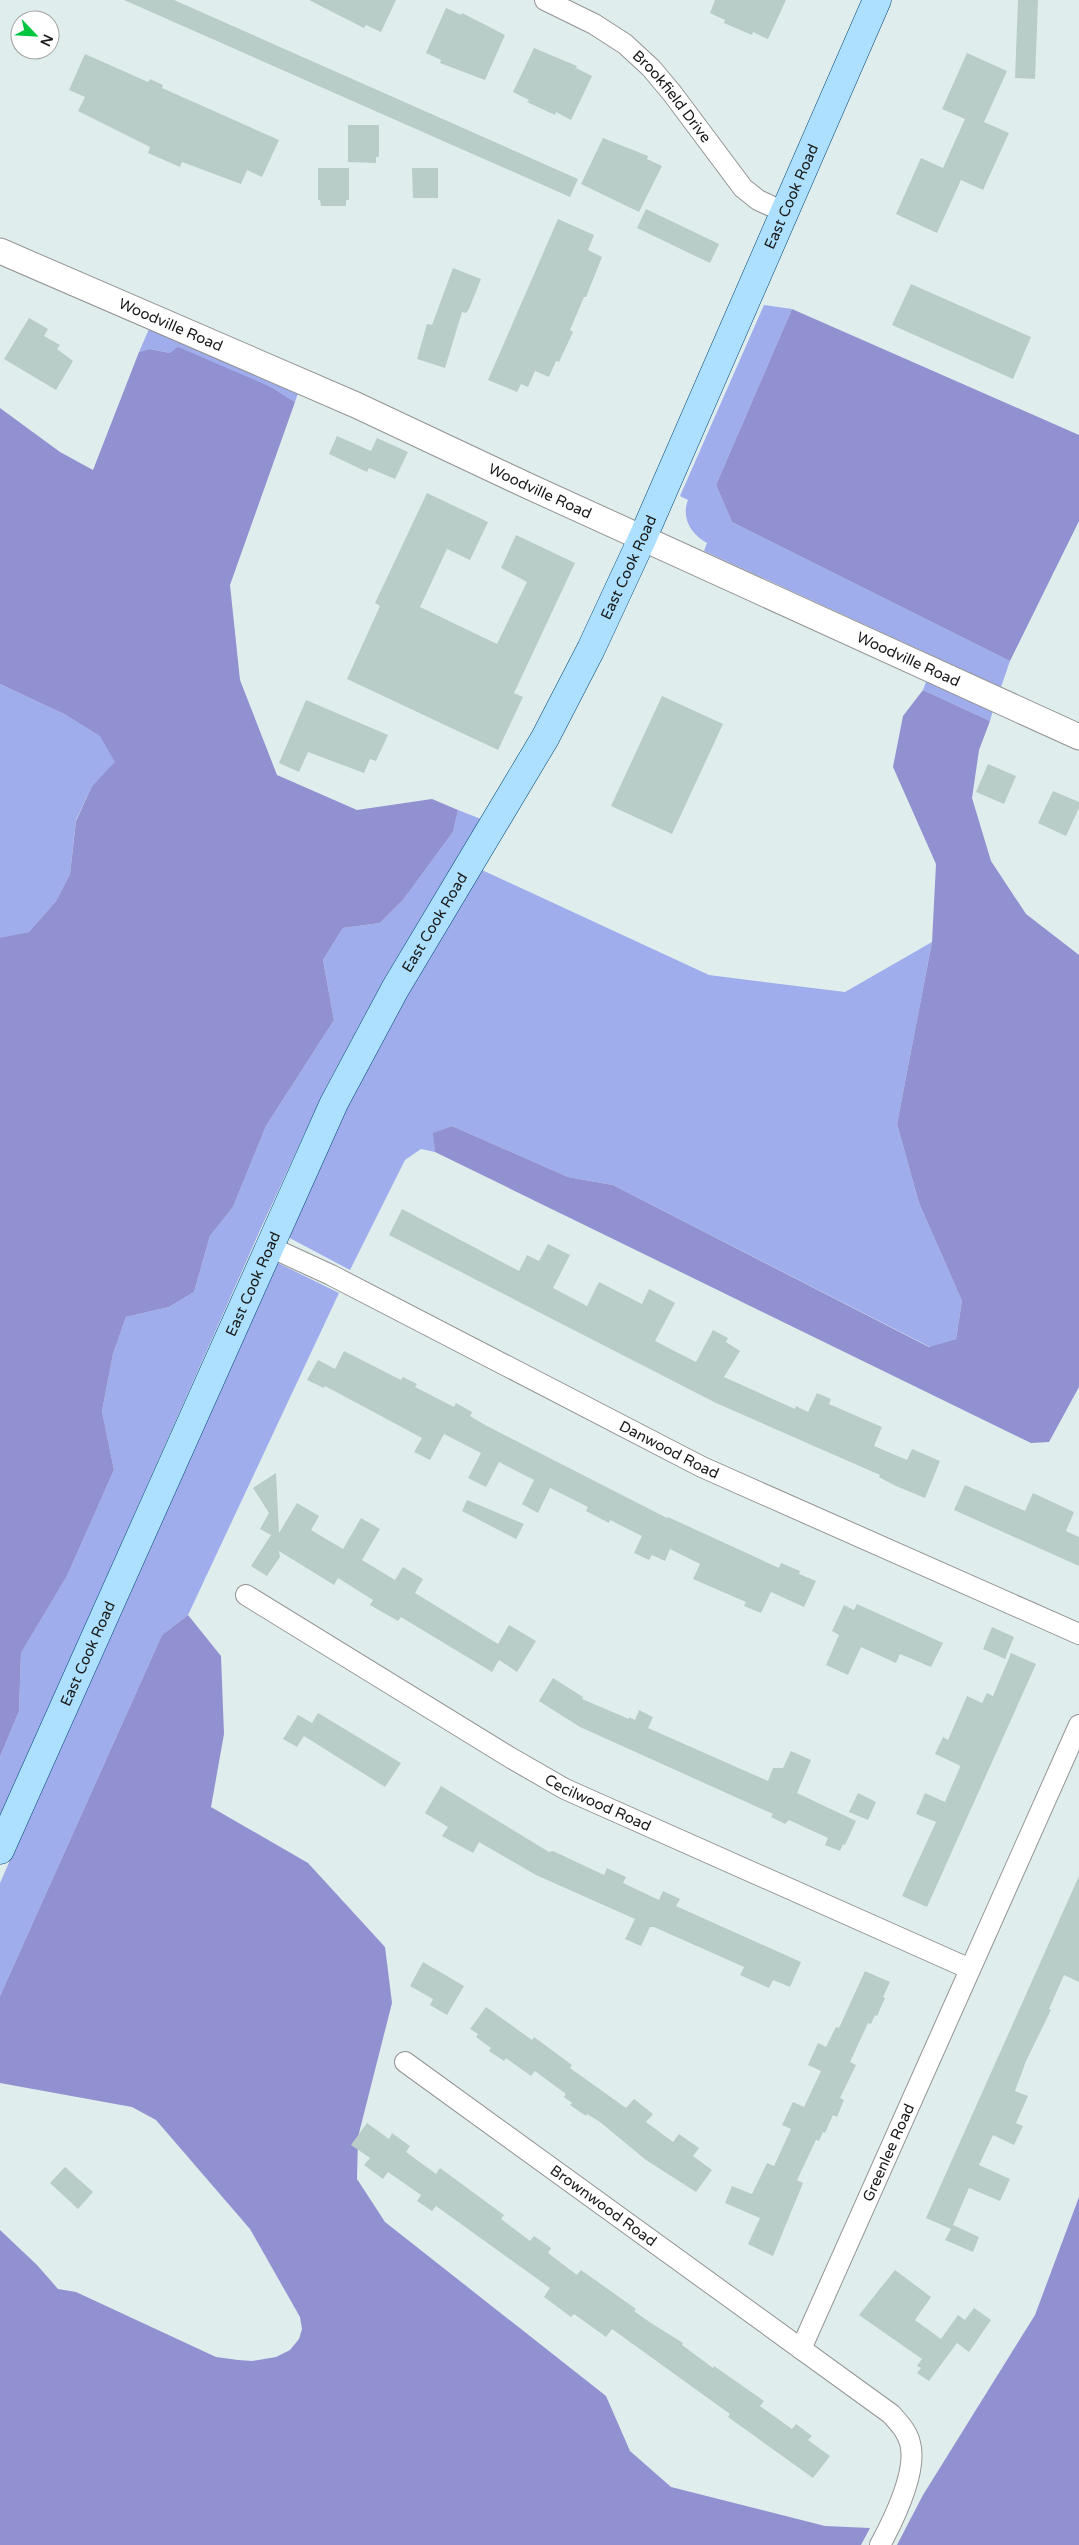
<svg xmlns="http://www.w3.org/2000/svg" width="1079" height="2545" font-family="'Varela Round',sans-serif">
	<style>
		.grass { fill: #9faded }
		.forest { fill: #9190d0 }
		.building { fill: #b8cdc8 }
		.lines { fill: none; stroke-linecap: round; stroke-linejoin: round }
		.minor-casing { stroke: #949494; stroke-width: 22 }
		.tertiary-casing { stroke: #949494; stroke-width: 27 }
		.secondary-casing { stroke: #004273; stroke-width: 29 }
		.minor { stroke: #fff; stroke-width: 20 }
		.tertiary { stroke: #fff; stroke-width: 25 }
		.secondary { stroke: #ace0fe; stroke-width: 28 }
		.labels { text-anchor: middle; stroke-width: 4.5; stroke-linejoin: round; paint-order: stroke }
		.street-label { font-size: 15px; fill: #1a1a1a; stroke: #fff }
	</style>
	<rect width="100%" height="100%" fill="#dfeded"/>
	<path class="grass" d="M 764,305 L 792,309 L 716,485 L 732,522 L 1010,661 L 1001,687 L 704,551 L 707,543 C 691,534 681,518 688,500 L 680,496 Z
		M 149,329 L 298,393 L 295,402 L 271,387 L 170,353 L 150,349 L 139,352 Z
		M 927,679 L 993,710 L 990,721 L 923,690 Z
		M 0,684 L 66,715 L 101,736 L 116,762 L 92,786 L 76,820 L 70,874 L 56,901 L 29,932 L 3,938 L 0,938 Z
		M 458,810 L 481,819 L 387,974 L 326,1087 L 261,1228 L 0,1818 L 0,1757 L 19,1711 L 21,1653 L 67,1576 L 114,1470 L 102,1411 L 113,1354 L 126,1317 L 169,1307 L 194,1292 L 210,1236 L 233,1207 L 266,1126 L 334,1020 L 323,960 L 343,928 L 380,923 L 403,900 L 453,832 Z
		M 482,870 L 709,975 L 845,992 L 932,942 L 897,1124 L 919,1203 L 962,1301 L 956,1339 L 930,1347 L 613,1185 L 568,1177 L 452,1126 L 434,1133 L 435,1152 L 421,1149 L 405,1160 L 350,1270 L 284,1235 L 371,1057 L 446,926 Z
		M 274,1261 L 339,1293 L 188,1615 L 162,1635 L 0,1996 L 0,1883 Z"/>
	<path class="forest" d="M 792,309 L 1079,435 L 1079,521 L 1010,661 L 732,522 L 716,485 Z
		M 178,347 L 271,387 L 295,402 L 230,585 L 240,680 L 277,775 L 357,810 L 432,799 L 458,810 L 453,832 L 403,900 L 380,923 L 343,928 L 323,960 L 334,1020 L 266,1126 L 233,1207 L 210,1236 L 194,1292 L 169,1307 L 126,1317 L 113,1354 L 102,1411 L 114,1470 L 67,1576 L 21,1653 L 19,1711 L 0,1757 L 0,938 L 29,932 L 56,901 L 70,874 L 76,821 L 92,786 L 115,762 L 100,736 L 66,715 L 0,684 L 0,408 L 60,452 L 93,470 L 139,352 L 150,349 L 170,353 Z
		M 923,690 L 990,721 L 979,750 L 972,798 L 991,861 L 1026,914 L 1079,955 L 1079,1387 L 1049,1442 L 1031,1443 L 435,1152 L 433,1133 L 452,1126 L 568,1177 L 613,1185 L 929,1347 L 956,1339 L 962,1301 L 919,1203 L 897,1124 L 932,942 L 936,864 L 893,767 L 903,716 Z
		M 188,1615 L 221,1656 L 224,1734 L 211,1807 L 308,1863 L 385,1947 L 392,2003 L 358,2137 L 357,2179 L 385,2222 L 606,2396 L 630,2451 L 671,2487 L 825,2526 L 870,2528 L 861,2545 L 0,2545 L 0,2230 L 37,2265 L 58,2289 L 76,2292 L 216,2357 L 238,2360 L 252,2361 L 276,2357 L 290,2350 L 299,2339 L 302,2329 L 300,2317 L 250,2229 L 156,2120 L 132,2107 L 0,2083 L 0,1996 L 162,1635 Z
		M 1079,2197 L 1079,2545 L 897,2545 L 923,2495 L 1035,2315 Z"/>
	<path class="building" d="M 124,0 L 174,0 L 578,179 L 570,197 Z
		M 309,0 L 396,0 L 381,32 L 366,25 L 364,28 Z
		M 715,0 L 786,0 L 768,39 L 753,32 L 752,35 L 724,23 L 725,20 L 710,13 Z
		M 1018,0 L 1038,0 L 1035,79 L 1015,78 Z
		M 446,8 L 461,15 L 462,13 L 505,35 L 485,80 L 440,63 L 441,60 L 426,53 Z
		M 534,48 L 577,66 L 576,68 L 592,76 L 571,120 L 556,112 L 555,115 L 527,102 L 529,100 L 513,92 Z
		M 967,53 L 1007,71 L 984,122 L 1009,133 L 983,190 L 961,180 L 937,233 L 896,214 L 921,158 L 943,168 L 965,119 L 942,109 Z
		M 85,54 L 148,82 L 150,79 L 163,85 L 162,88 L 279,140 L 262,177 L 247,170 L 241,184 L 182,162 L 180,167 L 148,153 L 150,147 L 78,111 L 85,97 L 69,90 Z
		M 348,125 L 379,125 L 379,157 L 376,157 L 376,163 L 348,162 Z
		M 603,138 L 648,156 L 647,159 L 662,166 L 639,212 L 581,184 Z
		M 318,168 L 349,168 L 349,200 L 346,200 L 346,206 L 321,206 L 320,200 L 318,200 Z
		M 412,168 L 438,168 L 438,198 L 413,198 Z
		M 646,209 L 719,244 L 710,263 L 637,228 Z
		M 558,219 L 594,235 L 588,250 L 602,257 L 586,297 L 584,297 L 570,330 L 573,332 L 559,362 L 556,361 L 549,377 L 535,371 L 528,387 L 521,384 L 517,392 L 488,380 Z
		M 453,268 L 481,279 L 469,309 L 466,313 L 462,312 L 445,368 L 417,359 L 427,324 L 432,325 Z
		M 911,284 L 1031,337 L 1013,379 L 892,325 Z
		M 29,318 L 48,329 L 44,336 L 60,345 L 57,349 L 73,361 L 56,390 L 4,359 Z
		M 337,436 L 371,451 L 377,438 L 408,452 L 395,479 L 369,468 L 367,472 L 329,454 Z
		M 427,493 L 488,522 L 470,560 L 447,549 L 420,607 L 497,644 L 527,582 L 501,568 L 516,535 L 575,563 L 514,693 L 523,697 L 498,750 L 347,679 L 380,606 L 375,603 Z
		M 662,696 L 723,724 L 672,834 L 611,806 Z
		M 306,700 L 388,735 L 376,761 L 370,759 L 364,773 L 308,752 L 299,772 L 279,763 Z
		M 988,764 L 1016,776 L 1004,804 L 976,792 Z
		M 1053,791 L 1079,802 L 1079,808 L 1066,836 L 1038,823 Z
		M 402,1209 L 519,1271 L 527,1255 L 539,1261 L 548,1244 L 570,1255 L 553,1288 L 587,1306 L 599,1282 L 642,1304 L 649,1289 L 675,1303 L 655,1341 L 696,1362 L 713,1330 L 728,1338 L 726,1342 L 740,1351 L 724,1377 L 795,1409 L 796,1406 L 808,1412 L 817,1393 L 831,1399 L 829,1404 L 882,1427 L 874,1446 L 907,1460 L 912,1449 L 940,1461 L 925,1498 L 896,1486 L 879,1477 L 880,1475 L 716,1403 L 389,1235 Z
		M 344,1351 L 401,1380 L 403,1377 L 417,1384 L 415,1387 L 454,1407 L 456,1403 L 472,1412 L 470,1416 L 485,1425 L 667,1518 L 668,1517 L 779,1568 L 781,1563 L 800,1571 L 799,1574 L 816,1581 L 804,1607 L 771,1592 L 761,1613 L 744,1606 L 746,1602 L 693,1579 L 700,1564 L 670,1549 L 665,1561 L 652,1555 L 649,1560 L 634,1553 L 642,1536 L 610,1520 L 609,1523 L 586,1511 L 588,1507 L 550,1488 L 538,1513 L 522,1504 L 534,1480 L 499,1462 L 486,1487 L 468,1478 L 481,1453 L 444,1434 L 430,1460 L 414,1452 L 422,1438 L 325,1386 L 324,1388 L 307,1380 L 318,1360 L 335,1369 Z
		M 276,1473 L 279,1533 L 297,1503 L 319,1516 L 311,1530 L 343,1549 L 361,1518 L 380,1529 L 362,1560 L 395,1580 L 403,1567 L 423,1579 L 415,1593 L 498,1644 L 509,1625 L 536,1641 L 517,1672 L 499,1660 L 492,1672 L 401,1617 L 398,1621 L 370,1605 L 373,1600 L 338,1578 L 334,1585 L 279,1551 L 280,1557 L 267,1576 L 251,1566 L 271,1535 L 260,1529 L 269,1513 L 253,1488 Z
		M 965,1485 L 1025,1511 L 1033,1493 L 1074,1512 L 1066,1531 L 1079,1537 L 1079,1566 L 954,1510 Z
		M 467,1500 L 524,1524 L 516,1539 L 462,1511 Z
		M 857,1604 L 943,1643 L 931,1667 L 900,1654 L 896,1663 L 861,1647 L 848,1675 L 826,1665 L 839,1635 L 832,1631 L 844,1605 L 854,1610 Z
		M 992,1627 L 1014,1637 L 1005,1659 L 983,1649 Z
		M 1011,1653 L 1036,1664 L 927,1907 L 902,1896 L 936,1822 L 916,1814 L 925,1793 L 945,1802 L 960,1767 L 959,1765 L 935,1754 L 943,1737 L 948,1740 L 967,1696 L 982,1703 L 987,1693 L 993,1696 Z
		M 553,1678 L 583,1697 L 582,1699 L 629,1719 L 629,1717 L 635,1720 L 639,1710 L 653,1717 L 648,1728 L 768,1781 L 773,1768 L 783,1768 L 791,1751 L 811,1760 L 797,1793 L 856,1821 L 845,1845 L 843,1844 L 840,1851 L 825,1845 L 828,1838 L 789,1820 L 785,1824 L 771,1817 L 773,1814 L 580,1727 L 539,1701 Z
		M 318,1713 L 401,1763 L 385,1787 L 304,1736 L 297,1747 L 283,1739 L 298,1715 L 312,1723 Z
		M 441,1786 L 549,1852 L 553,1851 L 604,1875 L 607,1868 L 626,1877 L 623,1883 L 659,1900 L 663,1891 L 680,1899 L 676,1906 L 801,1962 L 790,1987 L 773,1980 L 769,1988 L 740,1975 L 744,1967 L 654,1927 L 650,1927 L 641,1946 L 625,1939 L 635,1919 L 536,1875 L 479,1842 L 473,1853 L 442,1836 L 448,1827 L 425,1813 Z
		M 858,1793 L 876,1802 L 868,1820 L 849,1812 Z
		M 1079,1876 L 1079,1982 L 1064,1975 L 1049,2009 L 1051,2010 L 1026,2061 L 1015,2091 L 1028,2096 L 1016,2123 L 1023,2126 L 1014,2145 L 993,2135 L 979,2165 L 1010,2179 L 1000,2201 L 969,2188 L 953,2225 L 979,2237 L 973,2252 L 945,2240 L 951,2229 L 926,2218 Z
		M 423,1962 L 464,1986 L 447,2015 L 430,2005 L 433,1999 L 410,1986 Z
		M 865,1971 L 890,1982 L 883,1997 L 885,1998 L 877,2016 L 875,2015 L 871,2024 L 868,2023 L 850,2062 L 856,2065 L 840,2098 L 844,2100 L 837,2117 L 833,2115 L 825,2133 L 823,2132 L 819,2141 L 816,2140 L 797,2180 L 803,2183 L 773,2256 L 748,2244 L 760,2218 L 725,2203 L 732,2186 L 752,2194 L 767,2163 L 774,2166 L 791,2129 L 782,2125 L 793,2102 L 804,2107 L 821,2071 L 808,2065 L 818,2043 L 826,2047 L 836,2027 L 839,2028 Z
		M 486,2007 L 532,2040 L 534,2037 L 572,2065 L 570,2068 L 626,2108 L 634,2099 L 653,2114 L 646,2122 L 673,2142 L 679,2134 L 699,2148 L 693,2156 L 712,2170 L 696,2192 L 646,2160 L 600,2122 L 587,2114 L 586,2116 L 570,2105 L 572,2103 L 564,2097 L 566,2094 L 535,2071 L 531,2076 L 506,2058 L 504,2061 L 489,2051 L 491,2048 L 476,2037 L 478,2034 L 470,2029 Z
		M 367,2123 L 389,2139 L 392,2133 L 410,2146 L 406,2152 L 436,2174 L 440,2168 L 504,2215 L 501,2219 L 530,2241 L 534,2236 L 551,2248 L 548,2253 L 577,2275 L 581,2270 L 636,2309 L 634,2311 L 651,2323 L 683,2343 L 682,2345 L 713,2368 L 714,2366 L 764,2401 L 760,2406 L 792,2429 L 796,2424 L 812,2436 L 808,2440 L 830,2456 L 813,2478 L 728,2417 L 730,2414 L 612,2329 L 606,2337 L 574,2314 L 571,2317 L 544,2297 L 550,2288 L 436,2206 L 432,2211 L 417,2201 L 421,2195 L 388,2172 L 383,2179 L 364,2165 L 370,2158 L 351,2145 Z
		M 65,2167 L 93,2192 L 78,2209 L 50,2183 Z
		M 895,2270 L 931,2297 L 915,2320 L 941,2339 L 958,2315 L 965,2320 L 974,2308 L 991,2320 L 969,2352 L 957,2343 L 929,2381 L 917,2373 L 921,2368 L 917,2366 L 922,2359 L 859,2315 Z"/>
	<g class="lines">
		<defs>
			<g id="minor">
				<path id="s1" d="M 545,0 L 594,24 L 625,44 L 651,68 L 672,93 L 743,188 L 758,200 L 784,212"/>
				<path id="s2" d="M 268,1246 L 331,1275 L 702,1467 L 1079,1634"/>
				<path id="s3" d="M 246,1595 L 511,1758 L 565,1789 L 970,1969"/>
				<path id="s4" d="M 405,2062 L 891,2414 C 899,2423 907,2431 910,2443 C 918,2471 893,2521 880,2545"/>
				<path id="s5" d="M 801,2349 L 1079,1725"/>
			</g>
			<g id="tertiary">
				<path id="s6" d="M 0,251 L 356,405 L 526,485 L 1079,737"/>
			</g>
			<g id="secondary">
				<path id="s7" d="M 0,1850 L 334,1103 L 395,989 L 545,738 L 591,649 L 643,537 L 877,0"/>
			</g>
		</defs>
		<use href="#minor" class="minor-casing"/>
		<use href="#tertiary" class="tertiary-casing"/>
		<use href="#secondary" class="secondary-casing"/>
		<use href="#minor" class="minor"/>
		<use href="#tertiary" class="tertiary"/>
		<use href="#secondary" class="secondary"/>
	</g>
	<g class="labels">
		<g class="street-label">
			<text dy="5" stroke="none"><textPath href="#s1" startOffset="162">Brookfield Drive</textPath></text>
			<text dy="5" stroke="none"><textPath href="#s7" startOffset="1835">East Cook Road</textPath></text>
			<text dy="5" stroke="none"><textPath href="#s6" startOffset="186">Woodville Road</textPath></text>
			<text dy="5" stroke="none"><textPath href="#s6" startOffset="591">Woodville Road</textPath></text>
			<text dy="5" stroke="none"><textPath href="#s7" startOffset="1430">East Cook Road</textPath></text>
			<text dy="5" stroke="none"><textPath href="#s6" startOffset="996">Woodville Road</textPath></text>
			<text dy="5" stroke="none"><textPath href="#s7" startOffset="1025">East Cook Road</textPath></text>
			<text dy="5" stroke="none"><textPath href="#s7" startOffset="620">East Cook Road</textPath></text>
			<text dy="5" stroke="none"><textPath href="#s2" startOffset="450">Danwood Road</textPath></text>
			<text dy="5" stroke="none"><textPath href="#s7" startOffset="215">East Cook Road</textPath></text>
			<text dy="5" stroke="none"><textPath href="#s3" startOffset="409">Cecilwood Road</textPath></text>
			<text dy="5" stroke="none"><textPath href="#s5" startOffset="215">Greenlee Road</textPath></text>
			<text dy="5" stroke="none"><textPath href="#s4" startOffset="245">Brownwood Road</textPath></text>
		</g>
	</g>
	<g transform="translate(35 35) rotate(115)"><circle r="24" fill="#ffffff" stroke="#a3a3a3"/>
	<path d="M0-4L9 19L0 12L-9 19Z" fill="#00c53e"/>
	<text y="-8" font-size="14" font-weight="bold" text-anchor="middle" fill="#1a1a1a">N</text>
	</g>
</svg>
